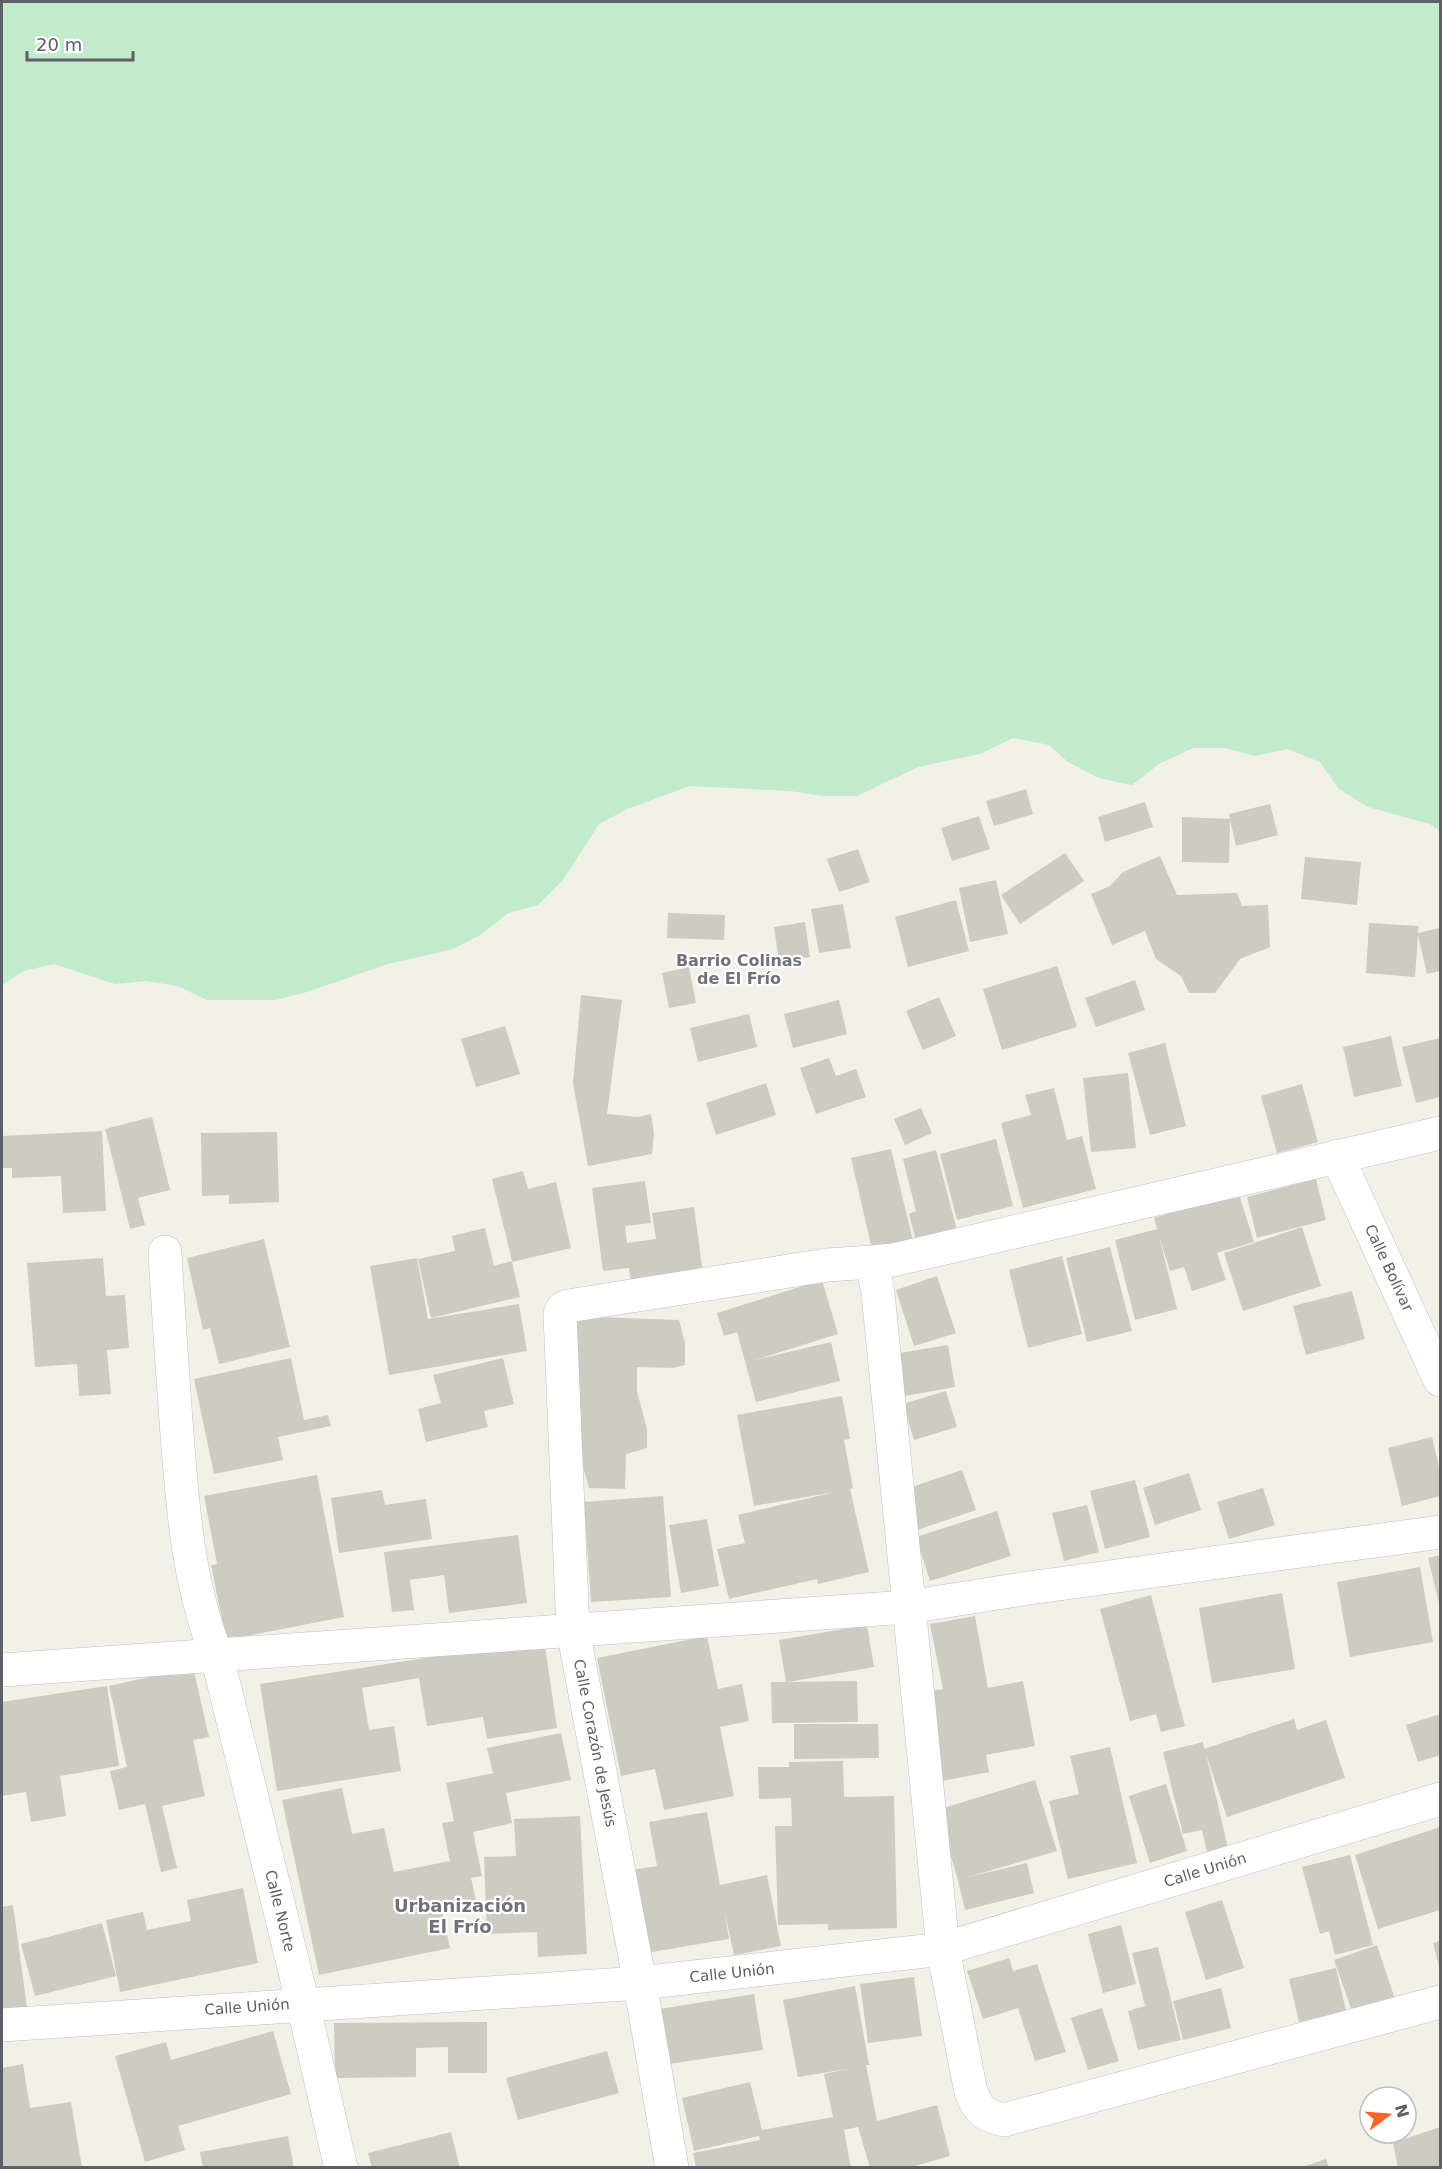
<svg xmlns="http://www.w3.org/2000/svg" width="1442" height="2169" font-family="'DejaVu Sans',sans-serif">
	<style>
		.green { fill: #c1ebcb }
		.building { fill: #cdccc3 }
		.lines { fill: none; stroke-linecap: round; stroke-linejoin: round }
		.street-casing { stroke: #bebfc6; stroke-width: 34 }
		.street { stroke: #fff; stroke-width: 33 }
		.labels { text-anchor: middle; stroke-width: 4.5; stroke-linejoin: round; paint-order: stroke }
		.street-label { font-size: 15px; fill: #5e6068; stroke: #fff }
		.neighbourhood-label { font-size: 16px; font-weight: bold; fill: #6f727a; stroke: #fff }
		.quarter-label { font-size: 18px; font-weight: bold; fill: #6f727a; stroke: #fff }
	</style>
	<rect width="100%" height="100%" fill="#f1f1e7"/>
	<path class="green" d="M 2,2 L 1440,2 L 1440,831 L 1430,824 L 1368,807 L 1338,788 L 1320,762 L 1287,749 L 1255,756 L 1225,748 L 1193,748 L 1159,764 L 1132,785 L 1099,778 L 1068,762 L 1049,745 L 1013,738 L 980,754 L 918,767 L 857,796 L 822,796 L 790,791 L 690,786 L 627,809 L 599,824 L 563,880 L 538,905 L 508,913 L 482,934 L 453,949 L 388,964 L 307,992 L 275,1000 L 207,1000 L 177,986 L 146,981 L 115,984 L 54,964 L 24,971 L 2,985 Z"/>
	<path class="building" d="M 1026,789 L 1033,814 L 994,826 L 986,801 Z
		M 1145,802 L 1153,827 L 1105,842 L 1098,817 Z
		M 1270,804 L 1278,835 L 1236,846 L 1230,820 L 1229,863 L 1182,862 L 1182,817 L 1230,819 L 1229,814 Z
		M 979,816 L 990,849 L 952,861 L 941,828 Z
		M 858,849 L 870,882 L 839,892 L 827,859 Z
		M 1065,853 L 1084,881 L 1020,924 L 1001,895 Z
		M 1160,856 L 1177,895 L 1237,893 L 1242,906 L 1268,905 L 1270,947 L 1240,959 L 1215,993 L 1189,993 L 1181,976 L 1156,959 L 1145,931 L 1112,945 L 1091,894 L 1110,886 L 1123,872 Z
		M 1305,857 L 1361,862 L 1357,905 L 1301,899 Z
		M 996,880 L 1008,934 L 970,942 L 959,888 Z
		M 956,900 L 969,951 L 908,967 L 895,917 Z
		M 843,904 L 851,948 L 819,953 L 811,909 Z
		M 668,913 L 725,915 L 724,940 L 667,938 Z
		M 805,922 L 810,957 L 779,961 L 774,927 Z
		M 1369,923 L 1419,926 L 1418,933 L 1440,928 L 1440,971 L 1427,974 L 1418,935 L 1415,977 L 1366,973 Z
		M 1057,966 L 1077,1027 L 1002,1050 L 983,989 Z
		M 689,967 L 696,1003 L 669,1008 L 662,973 Z
		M 1135,980 L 1145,1010 L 1096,1027 L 1085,998 Z
		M 581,995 L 622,1000 L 607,1114 L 638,1117 L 651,1114 L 654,1133 L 652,1154 L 588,1166 L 573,1083 Z
		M 939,997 L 956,1036 L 923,1050 L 906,1011 Z
		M 839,1000 L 847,1034 L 793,1048 L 784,1014 Z
		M 749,1014 L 757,1047 L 698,1062 L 690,1028 Z
		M 505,1026 L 520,1074 L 476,1087 L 461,1039 Z
		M 1391,1036 L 1402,1086 L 1354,1097 L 1343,1047 Z
		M 1440,1038 L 1440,1097 L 1416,1103 L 1402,1047 Z
		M 1165,1043 L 1186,1126 L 1150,1135 L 1128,1053 Z
		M 829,1058 L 836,1076 L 856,1069 L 866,1097 L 816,1114 L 800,1068 Z
		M 1128,1073 L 1136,1148 L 1091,1152 L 1083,1078 Z
		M 766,1083 L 776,1115 L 716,1135 L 706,1103 Z
		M 1302,1084 L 1318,1142 L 1277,1153 L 1261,1096 Z
		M 1054,1088 L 1067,1140 L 1082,1136 L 1096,1189 L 1023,1208 L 1001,1123 L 1031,1115 L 1025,1095 Z
		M 921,1108 L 932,1133 L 905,1145 L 894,1119 Z
		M 152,1117 L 170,1190 L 138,1198 L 145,1225 L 130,1229 L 105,1129 Z
		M 102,1131 L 106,1211 L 63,1213 L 61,1176 L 12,1178 L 12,1168 L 2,1168 L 2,1136 Z
		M 277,1132 L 279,1202 L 229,1204 L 229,1195 L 202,1196 L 201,1133 Z
		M 996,1139 L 1013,1206 L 957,1220 L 940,1154 Z
		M 891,1149 L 914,1245 L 873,1254 L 851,1158 Z
		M 936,1150 L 957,1230 L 916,1241 L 909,1214 L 916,1211 L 903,1159 Z
		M 523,1171 L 528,1189 L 556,1182 L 571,1248 L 512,1262 L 520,1297 L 431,1318 L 418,1259 L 455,1251 L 452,1236 L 485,1228 L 494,1266 L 512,1261 L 492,1179 Z
		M 1316,1179 L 1326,1220 L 1257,1238 L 1247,1197 Z
		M 645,1181 L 651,1223 L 625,1226 L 627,1243 L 656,1239 L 652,1213 L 694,1207 L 704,1281 L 632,1290 L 629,1268 L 603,1271 L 592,1188 Z
		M 1238,1191 L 1254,1242 L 1217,1253 L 1226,1280 L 1192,1291 L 1184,1267 L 1170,1271 L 1159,1236 L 1177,1309 L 1135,1320 L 1115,1240 L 1157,1229 L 1154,1218 Z
		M 1302,1227 L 1321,1286 L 1243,1311 L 1224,1253 Z
		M 264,1239 L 290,1347 L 219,1364 L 210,1328 L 203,1330 L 187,1258 Z
		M 1110,1247 L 1132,1331 L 1087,1342 L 1066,1258 Z
		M 1062,1256 L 1082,1334 L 1028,1348 L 1009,1270 Z
		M 103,1258 L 106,1296 L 125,1295 L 129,1348 L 107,1350 L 111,1394 L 79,1396 L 77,1364 L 35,1367 L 27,1263 Z
		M 417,1258 L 428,1319 L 519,1304 L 527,1351 L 389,1375 L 370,1266 Z
		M 937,1276 L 956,1333 L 914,1346 L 896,1290 Z
		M 822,1280 L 838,1334 L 755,1360 L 831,1342 L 840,1381 L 756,1402 L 737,1332 L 724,1336 L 717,1313 Z
		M 1352,1291 L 1365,1339 L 1306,1355 L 1293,1306 Z
		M 569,1316 L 679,1320 L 685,1343 L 685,1365 L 673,1368 L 637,1367 L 637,1391 L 647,1429 L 647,1448 L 626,1454 L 625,1489 L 589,1488 L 578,1449 Z
		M 948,1345 L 955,1387 L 894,1398 L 887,1355 Z
		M 291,1358 L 304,1420 L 328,1415 L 331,1426 L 278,1437 L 283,1460 L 214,1474 L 194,1379 Z
		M 503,1358 L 514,1404 L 484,1411 L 488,1427 L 426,1442 L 418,1409 L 441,1403 L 433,1375 Z
		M 946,1391 L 957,1427 L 914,1440 L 903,1404 Z
		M 842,1396 L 850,1439 L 844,1440 L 853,1488 L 850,1489 L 869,1572 L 818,1584 L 817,1579 L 729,1599 L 717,1549 L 745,1543 L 738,1515 L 835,1492 L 754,1506 L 737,1415 Z
		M 1432,1437 L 1440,1471 L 1440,1496 L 1402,1506 L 1388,1448 Z
		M 962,1470 L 976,1510 L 917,1530 L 903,1490 Z
		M 1189,1473 L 1201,1510 L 1155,1525 L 1143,1488 Z
		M 317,1475 L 344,1617 L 226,1640 L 211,1565 L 217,1564 L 204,1496 Z
		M 1135,1480 L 1150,1537 L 1105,1549 L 1090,1491 Z
		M 1263,1488 L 1275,1525 L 1229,1539 L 1217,1502 Z
		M 382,1490 L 385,1505 L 426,1499 L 432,1539 L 339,1553 L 331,1498 Z
		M 663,1496 L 671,1597 L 591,1602 L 584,1502 Z
		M 1087,1505 L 1099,1552 L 1064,1561 L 1052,1513 Z
		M 997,1511 L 1011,1556 L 930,1581 L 916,1537 Z
		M 707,1519 L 719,1586 L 681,1593 L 669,1525 Z
		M 518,1535 L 527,1603 L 449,1613 L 444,1575 L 410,1580 L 414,1610 L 392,1612 L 384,1552 Z
		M 1440,1555 L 1440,1607 L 1428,1558 Z
		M 1420,1567 L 1433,1642 L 1350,1657 L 1337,1582 Z
		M 1282,1593 L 1295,1669 L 1212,1683 L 1199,1608 Z
		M 1151,1595 L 1185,1726 L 1161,1732 L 1156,1714 L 1130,1721 L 1100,1609 Z
		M 975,1616 L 988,1688 L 1023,1681 L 1035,1746 L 986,1755 L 989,1772 L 942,1781 L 926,1692 L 943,1689 L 930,1624 Z
		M 867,1625 L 874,1667 L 788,1682 L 857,1681 L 858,1722 L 772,1723 L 771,1682 L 786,1682 L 779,1640 Z
		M 707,1636 L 718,1689 L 742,1684 L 749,1721 L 720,1727 L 734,1796 L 664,1810 L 655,1769 L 621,1776 L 597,1658 Z
		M 544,1639 L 557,1728 L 487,1739 L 483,1717 L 427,1726 L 419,1678 L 362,1688 L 369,1730 L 394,1726 L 401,1771 L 277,1791 L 260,1684 Z
		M 193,1667 L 209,1737 L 193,1740 L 205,1796 L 162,1806 L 177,1868 L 161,1872 L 145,1804 L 119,1810 L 110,1771 L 127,1767 L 109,1686 Z
		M 107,1686 L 119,1766 L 60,1776 L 66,1816 L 31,1822 L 26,1792 L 2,1796 L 2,1702 Z
		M 1440,1714 L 1440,1755 L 1418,1762 L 1406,1725 Z
		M 1294,1719 L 1297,1730 L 1326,1720 L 1345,1778 L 1227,1817 L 1206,1754 L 1228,1848 L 1207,1852 L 1202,1830 L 1183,1834 L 1163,1752 L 1203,1742 L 1204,1749 Z
		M 794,1724 L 878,1724 L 879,1758 L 794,1759 Z
		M 561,1733 L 571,1780 L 506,1793 L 512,1823 L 473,1832 L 482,1876 L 471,1878 L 477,1904 L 442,1911 L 450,1948 L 319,1975 L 282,1800 L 342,1788 L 352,1834 L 384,1828 L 394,1872 L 450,1861 L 442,1823 L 454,1821 L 446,1783 L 493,1773 L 487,1748 Z
		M 1110,1747 L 1137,1863 L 1068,1879 L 1049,1801 L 1079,1794 L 1070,1756 Z
		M 843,1761 L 844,1797 L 894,1796 L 897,1928 L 828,1930 L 828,1924 L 778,1925 L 775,1826 L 792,1826 L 791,1798 L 759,1799 L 758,1767 L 789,1767 L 789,1762 Z
		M 1035,1780 L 1057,1851 L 968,1877 L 1027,1863 L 1034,1893 L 965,1910 L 958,1880 L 937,1810 Z
		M 1166,1784 L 1187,1851 L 1150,1863 L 1129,1796 Z
		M 707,1812 L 720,1885 L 767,1875 L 781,1946 L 734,1955 L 725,1913 L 729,1939 L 646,1953 L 632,1870 L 657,1866 L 649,1822 Z
		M 580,1816 L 587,1954 L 538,1957 L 537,1932 L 487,1934 L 484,1857 L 516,1856 L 514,1819 Z
		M 1440,1827 L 1440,1910 L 1378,1929 L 1355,1855 Z
		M 1350,1855 L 1373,1945 L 1335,1955 L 1329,1931 L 1320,1934 L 1302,1867 Z
		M 243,1888 L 258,1963 L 120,1992 L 106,1920 L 143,1912 L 147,1930 L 191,1921 L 187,1900 Z
		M 1222,1900 L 1244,1968 L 1206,1980 L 1185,1912 Z
		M 13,1905 L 27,2007 L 2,2010 L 2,1907 Z
		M 102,1923 L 116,1976 L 35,1996 L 21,1944 Z
		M 1121,1925 L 1136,1984 L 1103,1993 L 1088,1934 Z
		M 1440,1941 L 1440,1970 L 1433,1943 Z
		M 1377,1945 L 1395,1999 L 1353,2014 L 1334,1960 Z
		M 1158,1947 L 1181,2040 L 1138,2050 L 1128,2011 L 1145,2006 L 1132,1953 Z
		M 1009,1958 L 1013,1971 L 1037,1964 L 1066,2052 L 1035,2061 L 1018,2008 L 983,2019 L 967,1971 Z
		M 1336,1968 L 1346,2011 L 1299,2022 L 1289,1979 Z
		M 914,1977 L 922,2036 L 868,2043 L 860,1984 Z
		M 855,1986 L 869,2065 L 866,2065 L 877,2121 L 937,2105 L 950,2156 L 908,2168 L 870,2168 L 858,2127 L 844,2130 L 851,2168 L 696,2168 L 693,2153 L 760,2140 L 759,2136 L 694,2151 L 682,2098 L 750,2082 L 762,2130 L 833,2117 L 824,2074 L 847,2069 L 798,2077 L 783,2000 Z
		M 1221,1988 L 1231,2028 L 1183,2040 L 1173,2001 Z
		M 754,1994 L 763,2050 L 662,2065 L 653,2010 Z
		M 1102,2008 L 1119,2061 L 1088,2070 L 1071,2018 Z
		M 487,2022 L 487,2073 L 448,2073 L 448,2047 L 416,2048 L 416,2077 L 335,2078 L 334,2023 Z
		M 273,2031 L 291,2094 L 178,2126 L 185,2150 L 145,2162 L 115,2056 L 166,2042 L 171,2060 Z
		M 607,2051 L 619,2093 L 518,2120 L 506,2078 Z
		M 23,2064 L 30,2108 L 71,2102 L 82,2168 L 2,2168 L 2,2068 Z
		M 1440,2127 L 1440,2168 L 1398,2168 L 1393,2143 Z
		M 451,2132 L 460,2168 L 372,2168 L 368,2153 Z
		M 288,2136 L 294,2168 L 203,2168 L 200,2152 Z
		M 1326,2159 L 1329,2168 L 1302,2168 L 1302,2167 Z"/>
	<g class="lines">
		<defs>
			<path id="street" d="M 1440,1133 L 893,1260 L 872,1262 L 878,1293 L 943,1949 L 971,2092 C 979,2112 984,2115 1004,2120 L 1440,2002
				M 1337,1156 L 1440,1380
				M 165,1252 C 168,1308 172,1365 176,1421 C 182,1500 187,1582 217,1656 L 303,2004 L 341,2168
				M 2,1670 L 908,1607 L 1029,1588 L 1440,1532
				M 2,2025 L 640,1983 L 943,1949 L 1440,1799
				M 672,2168 L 640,1983 L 573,1630 L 560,1314 L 562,1309 L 568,1306 L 827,1265 L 872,1262"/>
		</defs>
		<use href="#street" class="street-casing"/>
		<use href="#street" class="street"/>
	</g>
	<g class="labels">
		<g class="street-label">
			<text transform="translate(1389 1268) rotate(65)" y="5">Calle Bolívar</text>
			<text transform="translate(595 1743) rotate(79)" y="5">Calle Corazón de Jesús</text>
			<text transform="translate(1205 1870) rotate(-17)" y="5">Calle Unión</text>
			<text transform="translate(280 1911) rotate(76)" y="5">Calle Norte</text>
			<text transform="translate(732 1973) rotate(-6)" y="5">Calle Unión</text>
			<text transform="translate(247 2007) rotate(-4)" y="5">Calle Unión</text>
		</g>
		<g class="neighbourhood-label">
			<text x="739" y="966">Barrio Colinas<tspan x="739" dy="18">de El Frío</tspan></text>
		</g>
		<g class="quarter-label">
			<text x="460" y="1912">Urbanización<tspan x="460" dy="21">El Frío</tspan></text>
		</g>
	</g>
	<rect width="1442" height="2169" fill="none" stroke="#5e6068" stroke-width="6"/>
	<g transform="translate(1388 2115) rotate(74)"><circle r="28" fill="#ffffff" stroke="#bfbfc3" stroke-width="1.5"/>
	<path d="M0-4.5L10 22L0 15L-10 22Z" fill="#fa6524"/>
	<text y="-9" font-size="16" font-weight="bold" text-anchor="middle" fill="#5e6068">N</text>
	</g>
	<path d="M27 51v9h106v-9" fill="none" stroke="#5e6068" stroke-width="3"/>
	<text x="36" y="51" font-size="18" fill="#5e6068" stroke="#ffffff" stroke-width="4.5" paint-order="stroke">20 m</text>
</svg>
